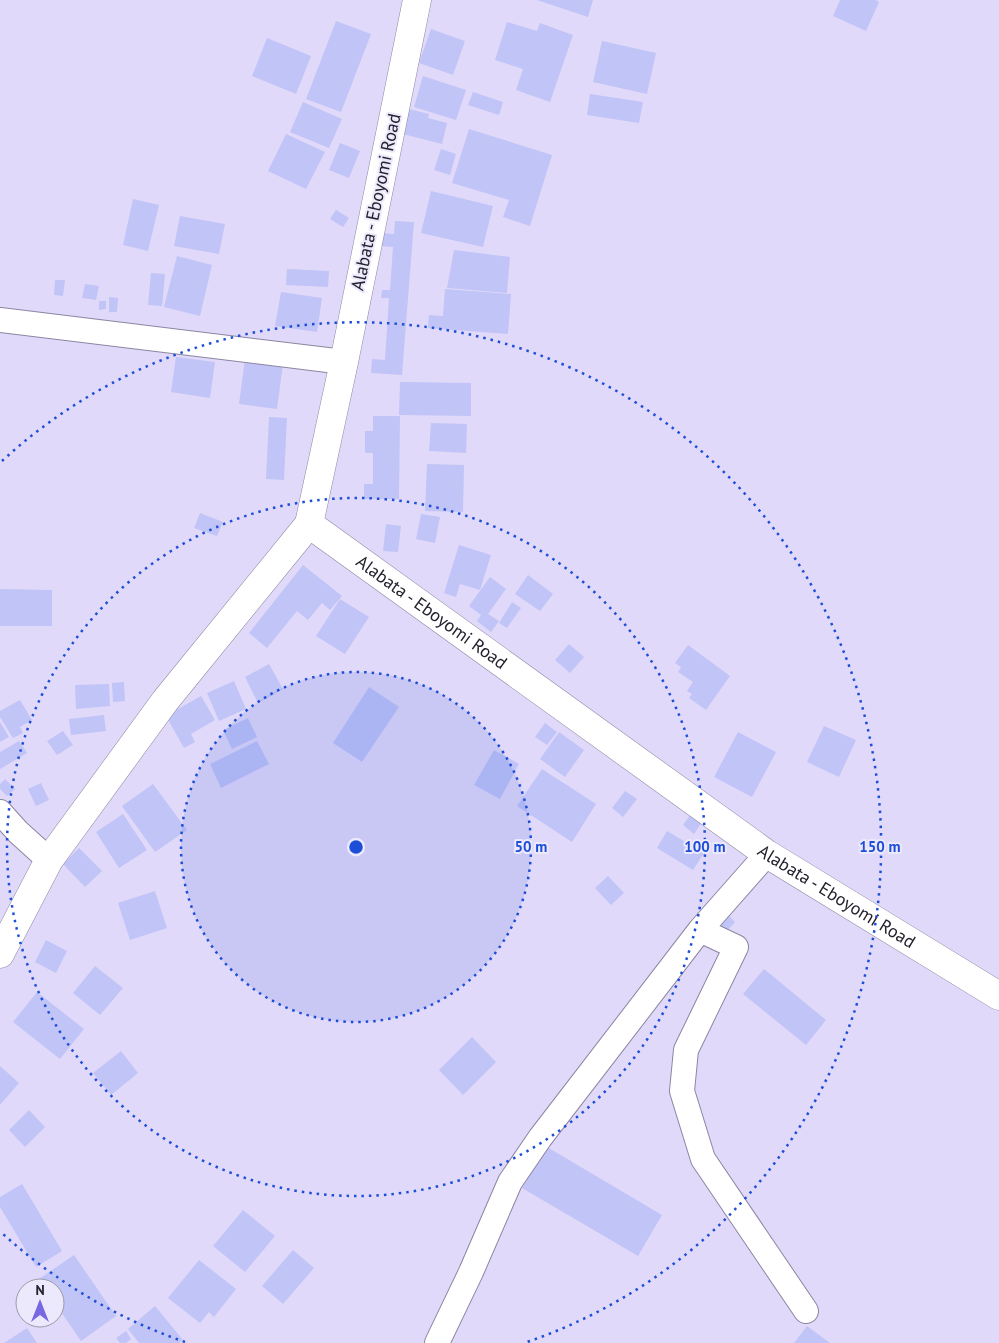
<svg xmlns="http://www.w3.org/2000/svg" width="999" height="1343" font-family="'PT Sans',sans-serif">
	<style>
		.building { fill: #c0c4f7 }
		.lines { fill: none; stroke-linecap: round; stroke-linejoin: round }
		.minor-casing { stroke: #8c85a2; stroke-width: 26 }
		.major-casing { stroke: #8c85a2; stroke-width: 29 }
		.minor { stroke: #fff; stroke-width: 24 }
		.major { stroke: #fff; stroke-width: 28 }
		.ring { fill: none; stroke: #1d4ed8; stroke-width: 2.5; stroke-dasharray: 2.5 5 }
		.labels { text-anchor: middle; stroke-width: 4; stroke-linejoin: round; paint-order: stroke }
		.street-label { font-size: 18px; fill: #25222e; stroke: #ede9fc }
		.centre { fill: #1d4ed8; stroke: #ede9fc; stroke-width: 2.5 }
		.ring-label { font-size: 15px; text-anchor: middle; font-weight: bold; fill: #1d4ed8; stroke: #ede9fc; stroke-width: 4; stroke-linejoin: round; paint-order: stroke }
	</style>
	<rect width="100%" height="100%" fill="#e1d9f9"/>
	<path class="building" d="M 537,0 L 593,0 L 588,17 Z
		M 840,0 L 875,0 L 879,2 L 866,31 L 833,16 Z
		M 336,21 L 371,34 L 341,112 L 306,99 Z
		M 507,22 L 537,31 L 540,23 L 573,35 L 550,102 L 516,90 L 523,69 L 495,60 Z
		M 431,29 L 465,41 L 453,75 L 419,63 Z
		M 267,38 L 311,56 L 296,94 L 252,76 Z
		M 602,41 L 656,53 L 647,94 L 593,82 Z
		M 423,76 L 466,90 L 456,120 L 414,107 Z
		M 473,92 L 503,102 L 499,115 L 468,105 Z
		M 590,94 L 643,102 L 639,123 L 587,115 Z
		M 303,102 L 342,119 L 329,148 L 290,132 Z
		M 405,108 L 429,114 L 428,118 L 447,123 L 442,144 L 399,133 Z
		M 469,129 L 552,155 L 530,226 L 503,217 L 509,200 L 452,183 Z
		M 286,134 L 325,152 L 306,189 L 268,171 Z
		M 340,143 L 360,151 L 349,178 L 329,170 Z
		M 441,149 L 456,154 L 450,175 L 434,170 Z
		M 431,191 L 493,206 L 483,247 L 421,233 Z
		M 133,199 L 159,205 L 148,251 L 123,245 Z
		M 336,210 L 349,218 L 343,227 L 330,219 Z
		M 180,216 L 225,224 L 219,254 L 174,246 Z
		M 395,221 L 414,222 L 402,375 L 371,373 L 372,359 L 385,360 L 389,298 L 381,298 L 382,290 L 390,290 L 393,247 L 380,246 L 381,233 L 394,234 Z
		M 454,250 L 510,257 L 507,293 L 447,288 Z
		M 177,256 L 212,265 L 200,316 L 164,307 Z
		M 287,269 L 329,271 L 328,287 L 286,285 Z
		M 151,273 L 165,274 L 162,306 L 148,305 Z
		M 55,280 L 65,280 L 63,296 L 54,295 Z
		M 85,284 L 99,286 L 96,300 L 82,298 Z
		M 445,289 L 511,294 L 508,334 L 428,328 L 429,315 L 443,316 Z
		M 281,292 L 322,298 L 317,332 L 275,326 Z
		M 109,297 L 118,298 L 117,312 L 109,312 Z
		M 99,301 L 106,301 L 106,309 L 99,310 Z
		M 176,357 L 215,362 L 210,398 L 171,392 Z
		M 245,359 L 283,364 L 277,409 L 239,404 Z
		M 400,382 L 471,383 L 471,416 L 399,415 Z
		M 373,416 L 400,416 L 399,499 L 364,499 L 364,484 L 373,484 L 373,453 L 365,453 L 365,431 L 373,431 Z
		M 269,417 L 287,418 L 284,480 L 266,479 Z
		M 431,423 L 467,424 L 466,453 L 429,451 Z
		M 427,464 L 464,465 L 463,512 L 425,511 Z
		M 200,513 L 223,522 L 217,536 L 194,528 Z
		M 421,514 L 440,517 L 435,543 L 416,539 Z
		M 386,524 L 401,526 L 398,552 L 383,551 Z
		M 459,545 L 491,555 L 480,590 L 460,584 L 456,597 L 444,593 Z
		M 303,565 L 342,596 L 330,610 L 322,603 L 308,620 L 297,611 L 267,648 L 249,633 Z
		M 528,575 L 553,594 L 540,611 L 515,594 Z
		M 490,577 L 506,589 L 488,614 L 499,621 L 491,632 L 477,621 L 481,615 L 469,606 Z
		M 0,589 L 52,590 L 52,626 L 0,626 Z
		M 340,599 L 369,617 L 345,654 L 316,636 Z
		M 512,602 L 521,608 L 507,628 L 499,623 Z
		M 569,644 L 584,657 L 570,673 L 555,660 Z
		M 688,645 L 730,676 L 706,710 L 689,698 L 692,694 L 687,691 L 693,682 L 678,672 L 681,667 L 675,663 Z
		M 269,664 L 283,689 L 258,703 L 245,677 Z
		M 234,681 L 246,709 L 219,721 L 207,693 Z
		M 124,682 L 125,701 L 113,702 L 112,683 Z
		M 109,684 L 110,706 L 76,709 L 75,685 Z
		M 369,687 L 399,707 L 362,762 L 333,743 Z
		M 201,696 L 215,720 L 191,734 L 195,742 L 184,748 L 166,716 Z
		M 20,700 L 32,720 L 20,727 L 23,733 L 13,738 L 0,717 L 0,711 Z
		M 104,715 L 106,731 L 71,735 L 69,719 Z
		M 248,718 L 257,737 L 232,749 L 223,730 Z
		M 0,722 L 9,737 L 0,742 Z
		M 545,723 L 557,732 L 547,745 L 535,737 Z
		M 824,726 L 856,740 L 839,777 L 807,762 Z
		M 63,731 L 73,745 L 57,755 L 47,741 Z
		M 559,732 L 584,750 L 565,777 L 540,759 Z
		M 738,732 L 776,752 L 752,797 L 714,777 Z
		M 19,741 L 27,753 L 0,769 L 0,752 Z
		M 257,741 L 269,764 L 221,788 L 210,764 Z
		M 494,750 L 519,764 L 500,799 L 474,785 Z
		M 542,769 L 596,804 L 572,842 L 517,806 Z
		M 5,779 L 15,789 L 7,796 L 0,789 L 0,784 Z
		M 41,783 L 49,800 L 36,806 L 28,789 Z
		M 153,784 L 187,830 L 155,852 L 122,806 Z
		M 625,791 L 637,799 L 623,817 L 612,808 Z
		M 123,814 L 147,850 L 119,868 L 96,832 Z
		M 691,814 L 702,822 L 694,834 L 683,825 Z
		M 667,831 L 704,853 L 693,870 L 657,848 Z
		M 79,848 L 102,871 L 85,887 L 63,864 Z
		M 608,876 L 624,893 L 611,905 L 595,888 Z
		M 155,891 L 167,928 L 130,940 L 118,903 Z
		M 726,913 L 735,922 L 727,931 L 718,923 Z
		M 46,940 L 67,951 L 56,973 L 35,962 Z
		M 95,966 L 123,988 L 100,1015 L 73,993 Z
		M 764,969 L 826,1020 L 806,1045 L 743,994 Z
		M 37,992 L 84,1029 L 60,1059 L 13,1022 Z
		M 472,1037 L 496,1062 L 463,1095 L 439,1070 Z
		M 121,1051 L 138,1073 L 111,1095 L 93,1073 Z
		M 0,1066 L 19,1083 L 0,1105 Z
		M 29,1110 L 45,1127 L 25,1147 L 9,1130 Z
		M 547,1147 L 662,1215 L 638,1256 L 522,1188 Z
		M 22,1184 L 62,1251 L 36,1267 L 0,1207 L 0,1197 Z
		M 243,1210 L 275,1236 L 245,1272 L 213,1246 Z
		M 293,1250 L 314,1268 L 283,1304 L 262,1286 Z
		M 74,1255 L 116,1316 L 81,1341 L 55,1303 L 55,1288 L 45,1288 L 39,1279 Z
		M 199,1260 L 236,1289 L 214,1317 L 209,1312 L 200,1323 L 168,1298 Z
		M 155,1306 L 183,1340 L 179,1343 L 139,1343 L 128,1329 Z
		M 807,1326 L 830,1343 L 794,1343 Z
		M 27,1328 L 37,1343 L 4,1343 Z
		M 126,1331 L 131,1339 L 126,1343 L 120,1343 L 116,1338 Z"/>
	<g class="lines">
		<defs>
			<path id="minor" d="M 0,320 L 344,362
				M 0,812 L 18,832 L 49,860
				M 700,930 L 736,947 L 686,1050 L 682,1091 L 703,1159 L 806,1311
				M 437,1343 L 471,1272 L 510,1182 L 540,1138 L 700,930 L 767,854"/>
			<g id="major">
				<path id="s1" d="M 417,0 L 344,362 L 309,524 L 767,854 L 999,996"/>
				<path d="M 0,954 L 49,860 L 165,701 L 309,524"/>
			</g>
		</defs>
		<use href="#minor" class="minor-casing"/>
		<use href="#major" class="major-casing"/>
		<use href="#minor" class="minor"/>
		<use href="#major" class="major"/>
	</g>
	<circle cx="356" cy="847" r="175" fill="#1d4ed8" fill-opacity=".12"/>
	<g class="ring">
		<circle cx="356" cy="847" r="175"/>
		<circle cx="356" cy="847" r="349"/>
		<path d="M185 1342A524 524 0 0 1 2 1233M2 461A524 524 0 1 1 527 1342"/>
	</g>
	<g class="labels">
		<g class="street-label">
			<text transform="translate(376 202) rotate(-78)" y="6">Alabata - Eboyomi Road</text>
			<text dy="6" stroke="none"><textPath href="#s1" startOffset="686">Alabata - Eboyomi Road</textPath></text>
			<text dy="6" stroke="none"><textPath href="#s1" startOffset="1181">Alabata - Eboyomi Road</textPath></text>
		</g>
	</g>
	<circle cx="356" cy="847" r="8" class="centre"/>
	<g class="ring-label">
		<text x="531" y="852">50 m</text>
		<text x="705" y="852">100 m</text>
		<text x="880" y="852">150 m</text>
	</g>
	<g transform="translate(40 1303)"><circle r="24" fill="#ede9fc" stroke="#9d99aa"/>
	<path d="M0-4L9 19L0 12L-9 19Z" fill="#7767e2"/>
	<text y="-8" font-size="14" font-weight="bold" text-anchor="middle" fill="#25222e">N</text>
	</g>
</svg>
